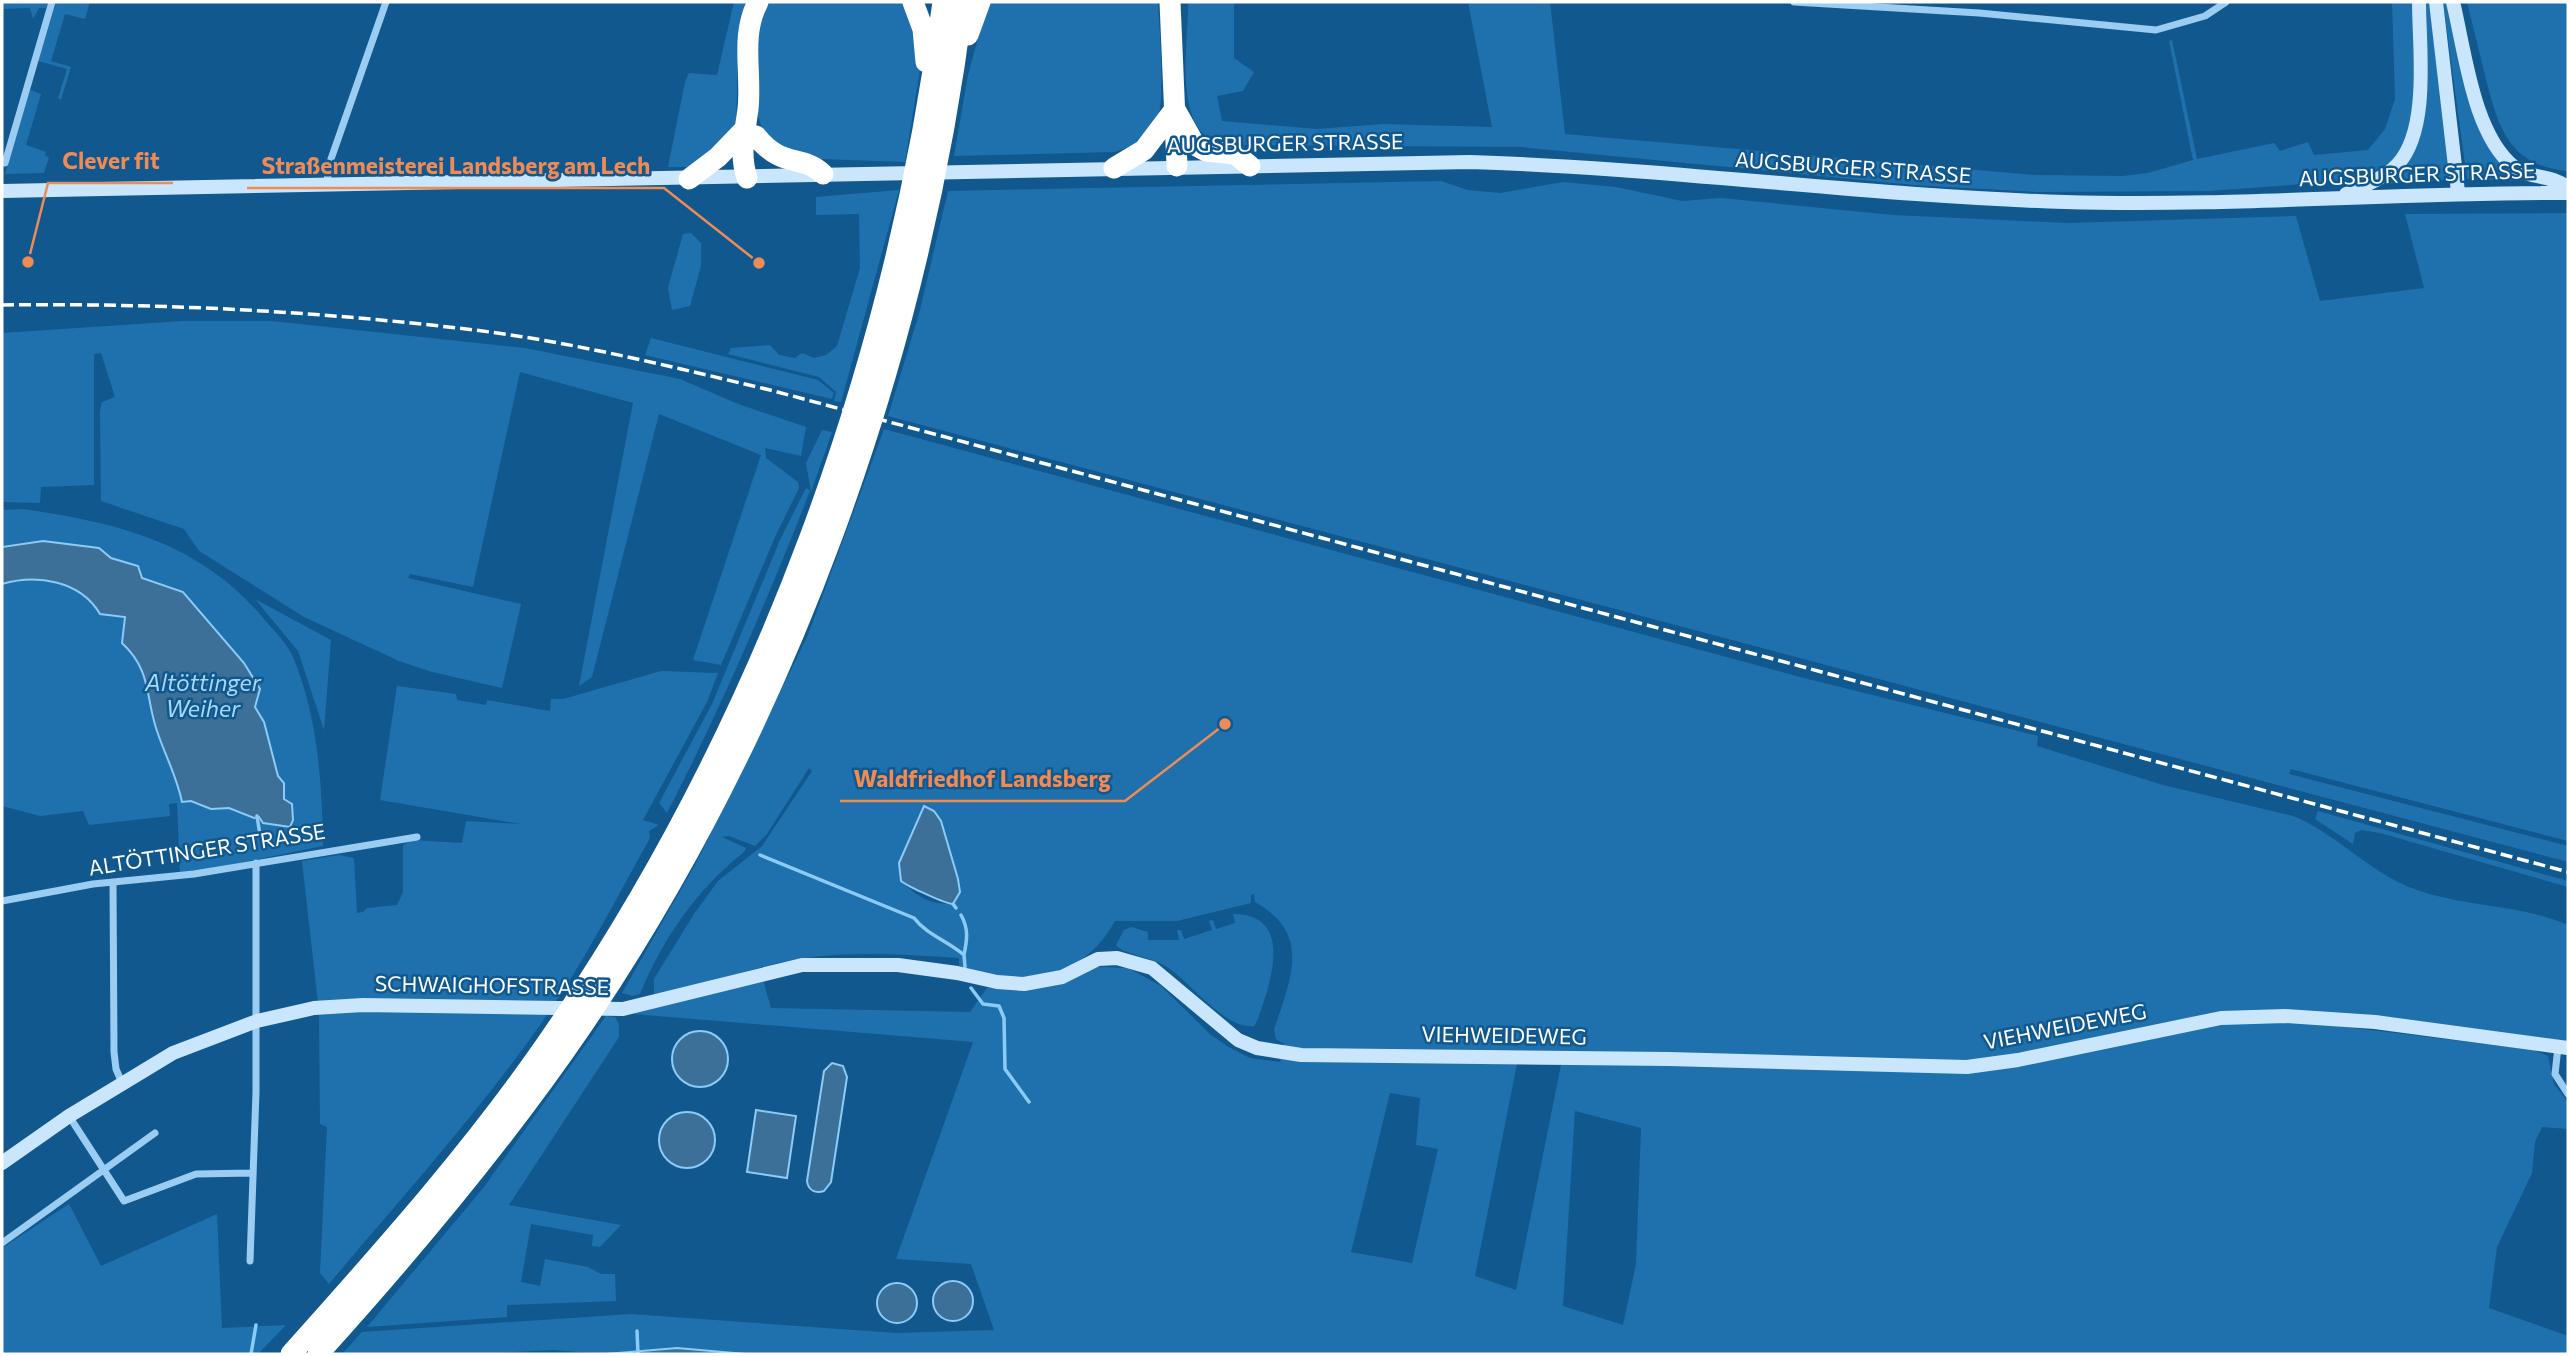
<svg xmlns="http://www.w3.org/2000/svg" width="2570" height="1356" font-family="Commissioner,sans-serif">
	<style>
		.green { fill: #1f71ad; fill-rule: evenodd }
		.water { fill: #3c7098; stroke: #8ccbf6; stroke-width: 2 }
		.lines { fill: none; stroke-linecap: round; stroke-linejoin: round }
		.stream { stroke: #8ccbf6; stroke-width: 3.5 }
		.street { stroke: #9bcdf2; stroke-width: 7 }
		.secondary { stroke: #cae6fc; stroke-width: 14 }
		.highway { stroke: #fff; stroke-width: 21 }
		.rail { stroke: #fff; stroke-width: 3.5; stroke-dasharray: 12 5; stroke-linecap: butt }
		.labels { text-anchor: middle; stroke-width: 5; stroke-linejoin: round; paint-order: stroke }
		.street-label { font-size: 21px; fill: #fff; stroke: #11588f }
		.water-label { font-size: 23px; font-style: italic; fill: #a7d7f9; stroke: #11588f }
		.leader { fill: none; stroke: #ef8b55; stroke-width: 2.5 }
		.callout-dot { fill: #ef8b55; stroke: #11588f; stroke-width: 2.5 }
		.callout-label { font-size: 23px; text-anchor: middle; font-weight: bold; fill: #ef8b55; stroke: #11588f; stroke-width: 5; stroke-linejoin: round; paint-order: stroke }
	</style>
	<rect width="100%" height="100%" fill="#11588f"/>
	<path class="green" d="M 2,2 L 48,2 L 46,8 L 39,8 L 33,19 L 30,8 L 2,9 Z
		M 56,2 L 90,2 L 85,19 L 65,14 L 51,61 L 71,67 L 61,100 L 58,98 L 67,69 L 38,61 Z
		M 734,2 L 752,2 L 738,51 L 736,128 L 708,161 L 687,167 L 668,167 L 685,82 L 689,73 L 717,75 Z
		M 767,2 L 908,2 L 922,57 L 905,162 L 792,158 L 764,135 L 757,112 L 759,23 Z
		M 988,2 L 1158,2 C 1159,27 1167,107 1155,126 C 1145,140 1131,147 1115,152 L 954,156 L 968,75 Z
		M 1188,2 L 1234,2 L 1234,58 L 1254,72 L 1243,91 L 1217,96 L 1222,121 L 1317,129 L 1383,124 L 1492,127 L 1468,2 L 1550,2 L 1565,134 L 2034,175 L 2123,176 L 2148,173 L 2193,160 L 2169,41 L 2172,40 L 2197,159 L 2274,143 L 2280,151 L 2308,142 L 2314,155 L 2368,150 L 2385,129 L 2395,99 L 2392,2 L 2414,2 L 2413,104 L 2406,142 L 2394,160 L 2358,180 L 2209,191 L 2038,192 L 1914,185 L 1520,147 L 1220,145 C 1171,127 1189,44 1188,2 Z
		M 2424,2 L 2429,2 L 2451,177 L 2448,180 L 2385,184 L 2407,160 Z
		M 2443,2 L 2448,2 L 2471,101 L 2521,181 L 2467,179 Z
		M 2467,2 L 2568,2 L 2568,171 C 2508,166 2498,126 2485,75 C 2479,51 2473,26 2467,2 Z
		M 30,90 L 41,94 L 26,145 L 46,152 L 45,156 L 49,157 L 44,173 L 5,174 Z
		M 1441,181 L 1468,190 L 1500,193 L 1563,182 L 1616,187 L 1682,201 L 1721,198 L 1893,215 L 2068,223 L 2296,216 L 2320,301 L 2424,288 L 2405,214 L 2568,213 L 2568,841 L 2291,769 L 2289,774 L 2568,846 L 2568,862 L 888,416 L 919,314 L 948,191 Z
		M 899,190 L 841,402 L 834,401 L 836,392 L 819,377 L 728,354 L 731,348 L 770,345 L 779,355 L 795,358 L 802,353 L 814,358 L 826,355 L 837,346 L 860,268 L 859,214 L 816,215 L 816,197 Z
		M 691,233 L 701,243 L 701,266 L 690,306 L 672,310 L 668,288 L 683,234 Z
		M 183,321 L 272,321 L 525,348 L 680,379 L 738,404 L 806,427 L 801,456 L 765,448 L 766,458 L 798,482 L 799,488 L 775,537 L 721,665 L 693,660 L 761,455 L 659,414 L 592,677 L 579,686 L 633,403 L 520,372 L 473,587 L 410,574 L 408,578 L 521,604 L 502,688 L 432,672 L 399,661 L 304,617 L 199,551 L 184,529 L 101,501 L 100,411 L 102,402 L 115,397 L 101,353 L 94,354 L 94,485 L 41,487 L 40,503 L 2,502 L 2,333 Z
		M 651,338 L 818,380 L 834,393 L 832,399 L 645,355 Z
		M 884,429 L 1804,678 L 2038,736 L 2037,746 L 2163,785 L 2293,816 C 2338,834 2370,874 2417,890 C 2465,907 2519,904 2568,925 L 2568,1042 L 2288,1020 L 2534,1050 L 2548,1056 L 2554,1084 L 2568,1102 L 2568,1129 L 2542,1127 L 2535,1142 L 2532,1173 L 2497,1247 L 2489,1308 L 2568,1336 L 2568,1354 L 746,1354 L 677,1348 L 606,1354 L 553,1350 L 477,1354 L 342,1354 L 362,1332 L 631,1314 L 896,1333 L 994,1330 L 971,1264 L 896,1259 L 973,1042 L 633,1014 L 763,980 L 771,1008 L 970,1012 L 987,988 L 1099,967 L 1128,968 L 1161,986 L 1211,1035 L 1227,1046 L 1250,1058 L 1280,1062 L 1284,1044 L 1276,1039 L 1274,1030 C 1290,980 1313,934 1255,902 L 1254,894 L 1251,895 L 1251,903 L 1177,921 L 1115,921 C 1081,983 1021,984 959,968 L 959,958 C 907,955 857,951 805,958 C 754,965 706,987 654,994 L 654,979 L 694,914 L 718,881 L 762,846 L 812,771 L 809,768 L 767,834 L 755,846 L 729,836 L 722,837 L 746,848 L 744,852 C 697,889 663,938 640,994 L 632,996 L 622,993 L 696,863 L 808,635 ZM 924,806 L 958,879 L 953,904 C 928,904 918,897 901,881 ZM 1517,1064 L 1561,1065 L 1516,1290 L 1475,1276 ZM 1390,1093 L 1420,1098 L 1416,1145 L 1438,1149 L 1412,1263 L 1351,1252 ZM 1575,1111 L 1641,1128 L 1636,1264 L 1623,1325 L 1563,1306 Z
		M 822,430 L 832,432 L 811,492 L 806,463 Z
		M 806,488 L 810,491 C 767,601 721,708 667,813 L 659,803 L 712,704 L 780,540 Z
		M 23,509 C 118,523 200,542 264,619 C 274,631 287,643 293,657 C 318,717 322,782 323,846 L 180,875 L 177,803 L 169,804 L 170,816 L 89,825 L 83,811 L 40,816 L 2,806 L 2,584 C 36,574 80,580 100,614 L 125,617 L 122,643 C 152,671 145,696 157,731 C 164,755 177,777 182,802 L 191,801 L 211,809 L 229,808 L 262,820 L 293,820 L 292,805 L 284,799 L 284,783 L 278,776 L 264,722 L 255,707 L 260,689 L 244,663 L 183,592 L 142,578 L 138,566 L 111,558 L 99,548 L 43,541 L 2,547 L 2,510 Z
		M 255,599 L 331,640 L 324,730 L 298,651 Z
		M 661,671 L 718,673 L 707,702 L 643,820 L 659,825 L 649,831 L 650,838 C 615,901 582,966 540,1025 C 476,1116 400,1199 329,1284 L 320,1273 L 327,1127 L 320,1124 L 319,1012 L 302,861 L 339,855 L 354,858 L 357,913 L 363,912 L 367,908 L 397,905 L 403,892 L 403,845 L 414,840 L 462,843 L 466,821 L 521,824 L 380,800 L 397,686 L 456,694 L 457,700 L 486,705 L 487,700 L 550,711 L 551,699 L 563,699 Z
		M 2318,811 L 2568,881 L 2568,887 L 2380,833 L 2361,830 L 2355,833 L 2353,844 L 2315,819 Z
		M 1233,914 C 1284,914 1276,961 1266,995 C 1262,1005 1260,1017 1254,1026 C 1227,1030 1192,985 1170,969 C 1155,957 1124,955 1116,945 L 1124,930 L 1131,927 L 1148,932 L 1148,940 L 1179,940 L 1177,930 L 1181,930 L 1184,939 L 1212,930 L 1209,921 L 1213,920 L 1216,929 L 1235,923 Z
		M 606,1016 L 615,1017 L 619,1024 L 619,1037 L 509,1205 L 621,1225 L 600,1247 L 592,1246 L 593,1235 L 531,1224 L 521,1282 L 540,1286 L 545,1259 L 588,1267 L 601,1274 L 615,1274 L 616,1301 L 507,1305 L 507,1317 L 367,1327 L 484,1187 Z
		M 69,1204 L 101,1266 L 217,1214 L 222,1328 L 286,1325 L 258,1354 L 2,1354 L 2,1248 Z"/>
	<path class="water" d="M 43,541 L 99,548 L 111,558 L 138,566 L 142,578 L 183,592 L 244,663 L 260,689 L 255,707 L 264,722 L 278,776 L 284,783 L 284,799 L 292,804 L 293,820 L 290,827 L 263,823 L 259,817 L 254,818 L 229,808 L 211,809 L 191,801 L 182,802 C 177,777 165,755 157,731 C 145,696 152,671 122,643 L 125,617 L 100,614 C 80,580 36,574 2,584 L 2,547 Z
		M 924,806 L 934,811 L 941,821 L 958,879 L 960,892 L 953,904 C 946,904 907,886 901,881 L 899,863 Z
		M672 1059a28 28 0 1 1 56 0a28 28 0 1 1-56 0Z
		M 832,1063 L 843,1066 L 847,1077 L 831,1182 L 824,1191 C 815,1194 808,1190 807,1181 L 824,1071 Z
		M 756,1110 L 796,1116 L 787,1178 L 747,1172 Z
		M659 1140a28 28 0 1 1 56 0a28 28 0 1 1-56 0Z
		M933 1301a20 20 0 1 1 40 0a20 20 0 1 1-40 0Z
		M877 1303a20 20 0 1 1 40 0a20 20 0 1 1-40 0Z
		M 677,1348 L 746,1354 L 606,1354 Z"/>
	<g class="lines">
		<path class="stream" d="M 257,816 L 260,835
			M 760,855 L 914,918 C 927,935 948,941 964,955 L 965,967
			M 953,904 L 956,908
			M 961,915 C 969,929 967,940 964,955
			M 971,988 L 983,1004 L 999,1006 L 1004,1018 L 1005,1069 L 1029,1102
			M 637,1331 L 638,1354
			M 251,1354 L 256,1325"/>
		<path class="street" d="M 1794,2 L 1979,13 L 2156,30 L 2205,16 L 2226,2
			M 2,163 L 5,163 L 52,2
			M 326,186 L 331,159 L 386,2
			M 113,882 L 114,1052 L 116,1069 L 122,1083
			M 2,901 L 93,884 L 194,874 L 417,837
			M 2558,1047 L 2555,1074 L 2568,1094
			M 69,1116 L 124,1201 L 196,1174 L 252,1173
			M 2,1243 L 155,1133
			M 250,1261 L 256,1092 L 256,863"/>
		<path class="secondary" d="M 2436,2 L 2458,192
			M 2453,2 C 2465,51 2473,134 2514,167 C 2531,180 2553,174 2568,188
			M 2,191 L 1470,162 C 1669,168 1866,196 2065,202 C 2233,207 2401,192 2568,193
			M 2346,194 C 2363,186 2385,178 2398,164 C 2430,129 2419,47 2419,2
			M 2,1163 L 69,1116 L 173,1053 L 257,1021 L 314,1008 L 363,1005 L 623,1009 L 802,965 L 898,965 L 957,973 L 997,982 L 1024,984 L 1062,977 L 1098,959 L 1117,958 L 1152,968 L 1238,1040 L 1257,1048 L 1301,1055 L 1669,1059 L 1967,1067 L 2018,1060 L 2221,1018 L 2285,1016 L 2375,1022 L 2568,1048"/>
		<path class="highway" d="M 913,2 L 923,29 L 926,62
			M 1170,2 L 1177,166
			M 968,35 L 980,2
			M 1176,111 L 1195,145 L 1206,151 L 1235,154 L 1250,166
			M 756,136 C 782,169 802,154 823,174
			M 1114,168 L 1144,150 L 1175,109
			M 747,178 C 739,154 745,133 748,109 C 752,72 740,36 758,2
			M 689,179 L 718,157 L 743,131
			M 291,1354 C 385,1249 479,1144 558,1027 C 764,724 896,365 943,2
			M 318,1354 C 412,1250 503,1142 582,1026 C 786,725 918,362 963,2"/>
		<path class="rail" d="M 2,305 C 160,303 317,311 474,330 C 574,342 672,367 770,390 L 2568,872"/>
	</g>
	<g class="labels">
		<g class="street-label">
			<text transform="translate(1285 144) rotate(-1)" y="7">AUGSBURGER STRASSE</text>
			<text transform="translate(1853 168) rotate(4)" y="7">AUGSBURGER STRASSE</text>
			<text transform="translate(2417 175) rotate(-2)" y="7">AUGSBURGER STRASSE</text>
			<text transform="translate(207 850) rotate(-9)" y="7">ALTÖTTINGER STRASSE</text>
			<text transform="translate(492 986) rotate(1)" y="7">SCHWAIGHOFSTRASSE</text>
			<text transform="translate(2065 1027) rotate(-11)" y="7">VIEHWEIDEWEG</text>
			<text transform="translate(1504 1036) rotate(1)" y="7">VIEHWEIDEWEG</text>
		</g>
		<g class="water-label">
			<text x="203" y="691">Altöttinger<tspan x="203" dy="26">Weiher</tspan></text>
		</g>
	</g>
	<path class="leader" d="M28 262L48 183H173M759 263L664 188H247M1225 724L1125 801H840"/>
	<g class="callout-dot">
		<circle cx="28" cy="262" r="7"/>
		<circle cx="759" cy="263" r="7"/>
		<circle cx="1225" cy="724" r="7"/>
	</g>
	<g class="callout-label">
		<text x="111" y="169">Clever fit</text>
		<text x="456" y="174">Straßenmeisterei Landsberg am Lech</text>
		<text x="982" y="787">Waldfriedhof Landsberg</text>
	</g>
	<rect width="2570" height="1356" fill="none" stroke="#ffffff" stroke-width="7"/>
</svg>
